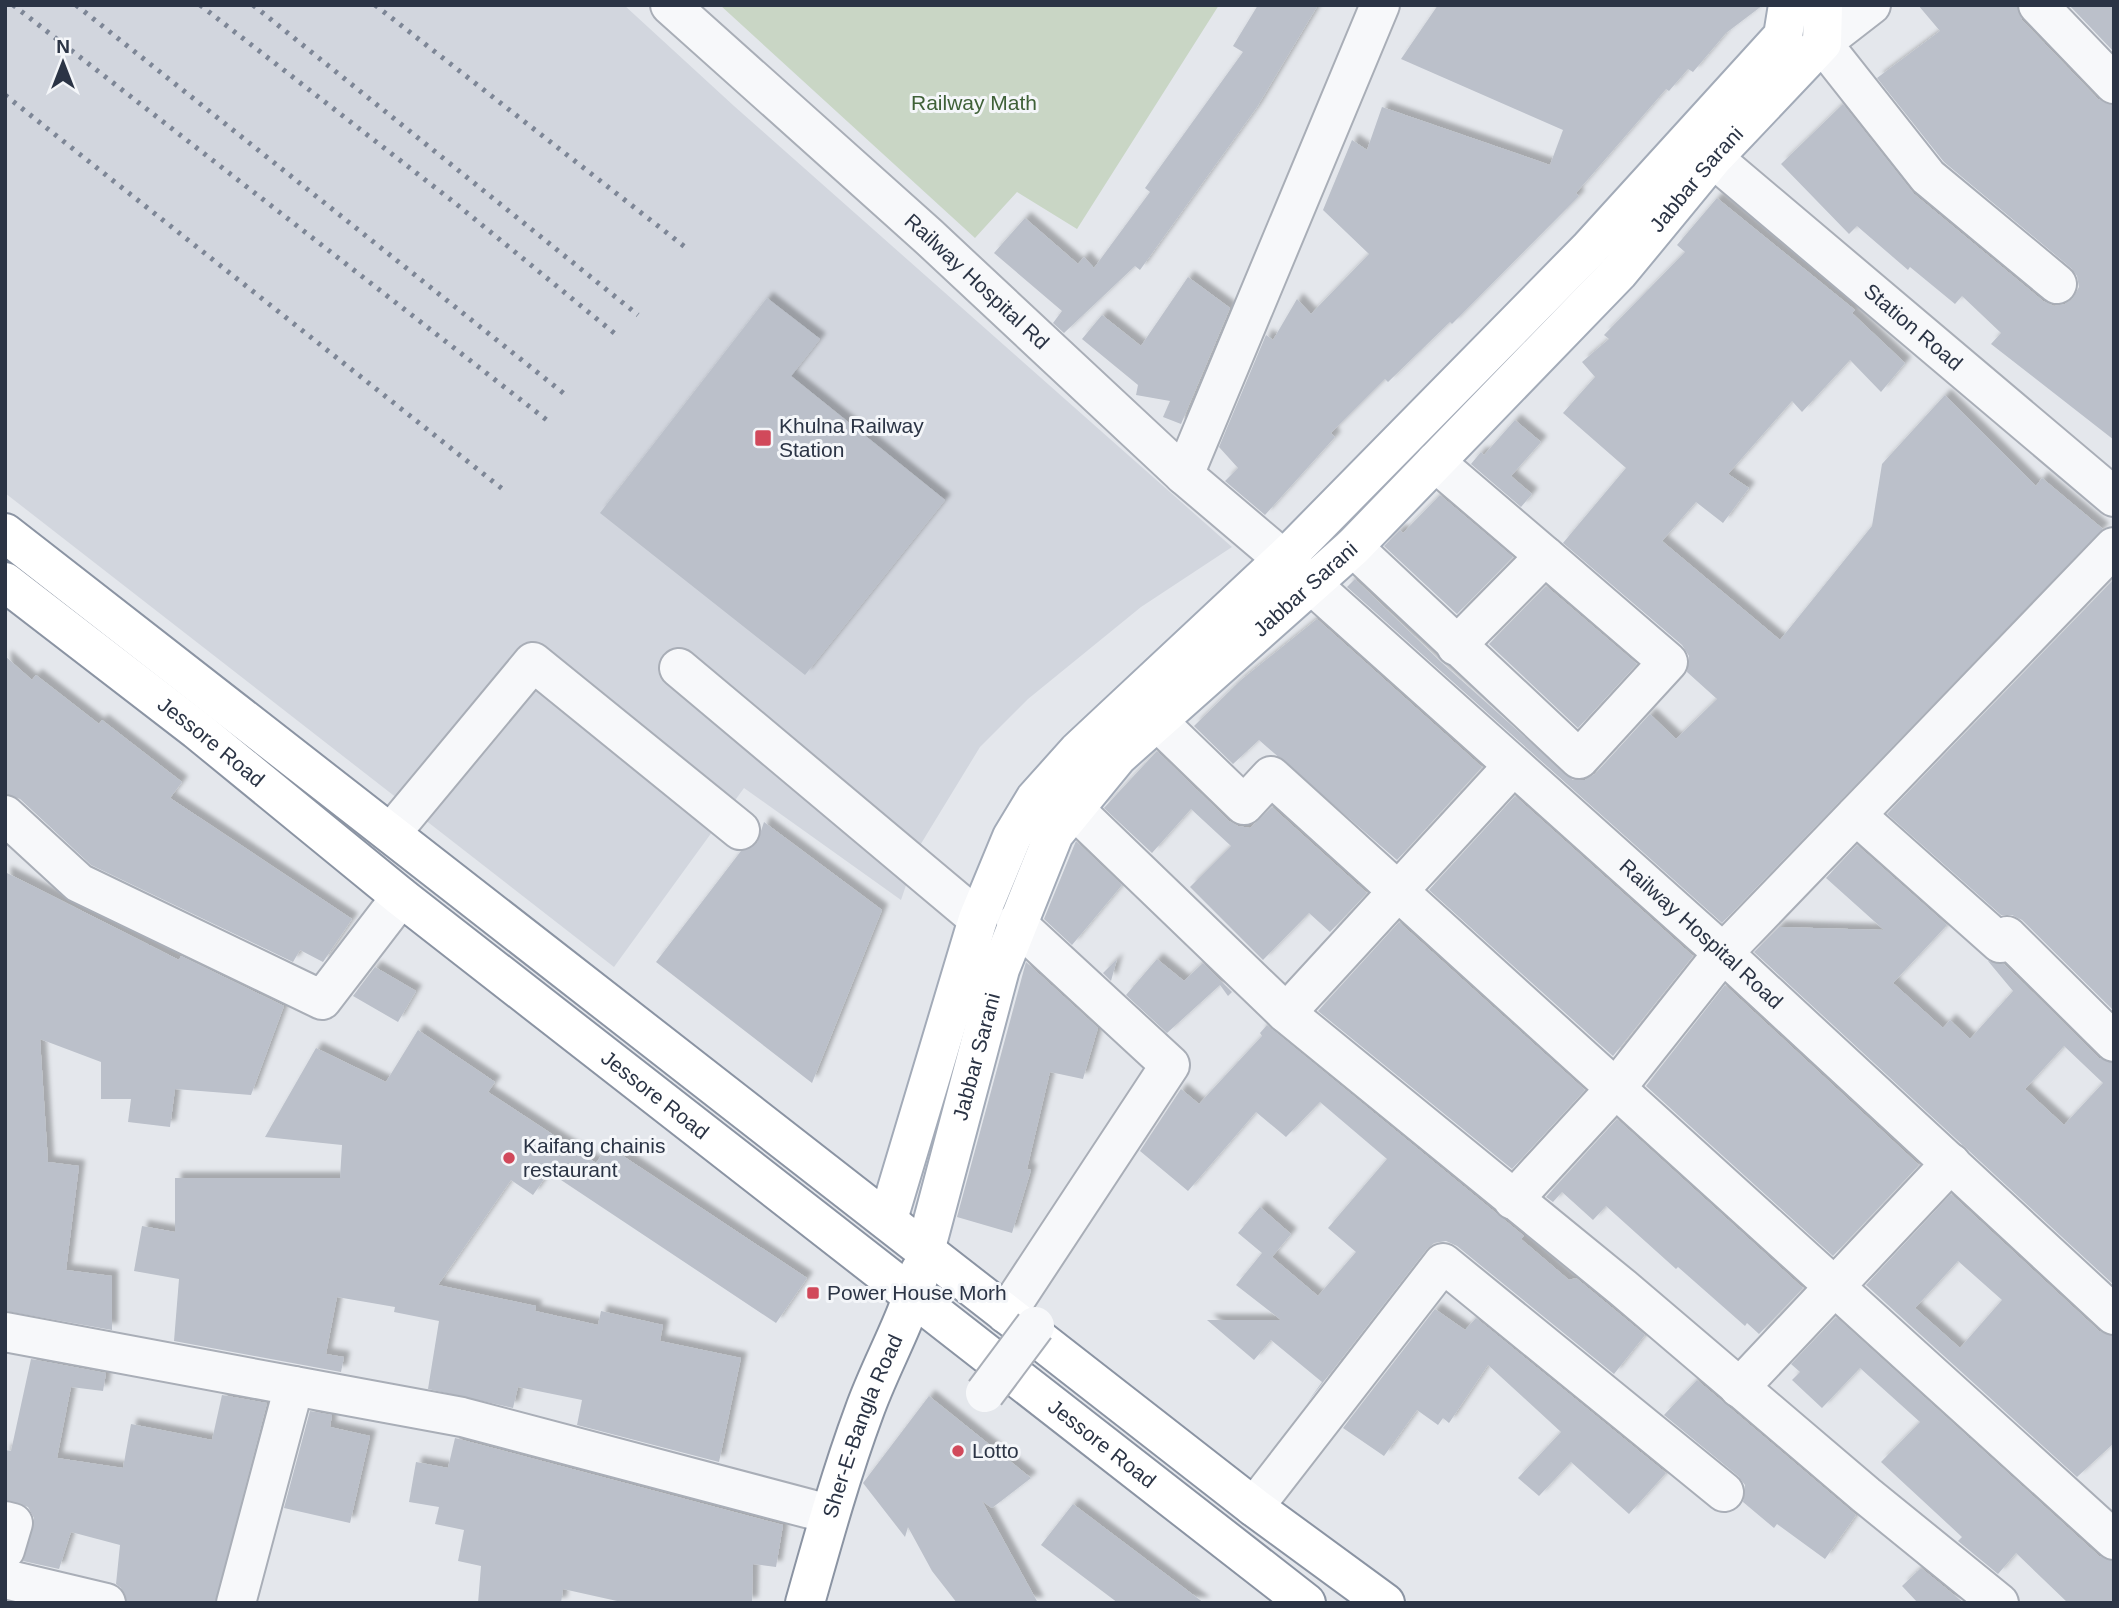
<svg xmlns="http://www.w3.org/2000/svg" width="2119" height="1608" font-family="Helvetica,sans-serif">
	<style>
		.built { fill: #d2d6de }
		.green { fill: #c9d6c5 }
		.building { fill: #bbc0ca; fill-rule: evenodd; filter: url(#shadow) }
		.lines { fill: none; stroke-linecap: round; stroke-linejoin: round }
		.minor-casing { stroke: #a9aeb7; stroke-width: 42 }
		.major-casing { stroke: #a3abb8; stroke-width: 42 }
		.highway-casing { stroke: #8b94a3; stroke-width: 42 }
		.minor { stroke: #f7f8fa; stroke-width: 38 }
		.major { stroke: #fff; stroke-width: 38 }
		.highway { stroke: #fff; stroke-width: 38 }
		.rail { stroke: #7d8696; stroke-width: 5; stroke-dasharray: 3.5 7; stroke-linecap: butt }
		.minor-bridge-casing { stroke: #a9aeb7; stroke-width: 42; stroke-linecap: butt }
		.minor-bridge { stroke: #f7f8fa; stroke-width: 38 }
		.poi-dot { fill: #d1495b; stroke: #f4f6f9; stroke-width: 2.5 }
		.labels { text-anchor: middle; stroke-width: 6; stroke-linejoin: round; paint-order: stroke }
		.park-label { font-size: 21px; fill: #3f6138; stroke: #f4f6f9 }
		.street-label { font-size: 21px; fill: #2b3445; stroke: #f4f6f9 }
		.poi-label { font-size: 21px; fill: #2b3445; stroke: #f4f6f9; text-anchor: start }
	</style>
	<defs>
		<filter id="shadow"><feDropShadow dx="6" dy="-6" stdDeviation="2" flood-color="#0004"/></filter>
	</defs>
	<rect width="100%" height="100%" fill="#e4e7ec"/>
	<path class="built" d="M 5,5 L 624,5 L 734,106 L 1232,547 L 1141,607 L 1028,699 L 980,747 L 919,847 L 901,900 L 744,788 L 614,967 L 5,493 Z"/>
	<path class="green" d="M 720,5 L 1219,5 L 1077,229 L 1017,192 L 975,238 Z"/>
	<path class="building" d="M 1258,5 L 1318,5 L 1257,107 L 1140,270 L 1135,266 L 1064,333 L 1053,323 L 1062,311 L 994,253 L 1025,218 L 1078,264 L 1084,257 L 1094,268 L 1150,192 L 1145,188 L 1243,52 L 1233,46 Z
		M 1438,5 L 1763,5 L 1726,33 L 1693,72 L 1688,69 L 1669,91 L 1666,89 L 1576,193 L 1579,196 L 1452,324 L 1450,322 L 1388,382 L 1385,379 L 1331,433 L 1335,437 L 1265,515 L 1225,481 L 1238,468 L 1219,447 L 1266,335 L 1273,340 L 1297,299 L 1311,314 L 1369,254 L 1323,210 L 1352,140 L 1367,150 L 1382,107 L 1550,165 L 1563,130 L 1401,59 Z
		M 1918,5 L 2017,5 L 2022,20 L 2098,99 L 2114,105 L 2114,440 L 1991,344 L 2001,333 L 1962,296 L 1955,304 L 1910,267 L 1908,270 L 1857,226 L 1849,234 L 1781,164 L 1843,104 L 1914,194 L 2043,301 L 2054,306 L 2065,304 L 2073,298 L 2079,287 L 2077,276 L 2071,268 L 1944,162 L 1877,78 L 1940,31 Z
		M 2069,5 L 2114,5 L 2114,52 Z
		M 1717,198 L 1855,310 L 1852,313 L 1905,363 L 1881,392 L 1850,360 L 1802,412 L 1792,401 L 1728,474 L 1749,488 L 1723,523 L 1696,502 L 1662,541 L 1780,640 L 1872,526 L 1882,464 L 1945,395 L 2036,486 L 2042,478 L 2103,529 L 1722,923 L 1347,587 L 1355,579 L 1441,662 L 1573,780 L 1585,780 L 1595,774 L 1650,714 L 1676,739 L 1717,699 L 1687,672 L 1689,656 L 1682,645 L 1563,543 L 1626,468 L 1563,413 L 1595,377 L 1582,362 L 1609,339 L 1604,335 L 1685,252 L 1677,245 Z
		M 1188,277 L 1230,308 L 1181,424 L 1163,417 L 1170,401 L 1136,395 L 1138,385 L 1082,339 L 1102,315 L 1141,346 Z
		M 767,298 L 820,339 L 791,376 L 945,500 L 805,675 L 600,513 Z
		M 1515,420 L 1541,442 L 1511,476 L 1532,494 L 1521,507 L 1471,464 L 1481,452 L 1484,455 Z
		M 1440,495 L 1513,557 L 1457,614 L 1384,546 L 1400,530 L 1403,533 Z
		M 2114,579 L 2114,1011 L 2022,920 L 2012,915 L 2001,915 L 1887,814 Z
		M 1546,586 L 1637,664 L 1578,728 L 1489,644 Z
		M 1317,619 L 1482,767 L 1397,860 L 1259,740 L 1233,764 L 1194,726 L 1241,680 Z
		M 5,656 L 32,680 L 36,675 L 99,724 L 102,720 L 182,782 L 170,798 L 352,919 L 323,962 L 300,950 L 293,962 L 91,865 L 20,799 L 5,794 Z
		M 1157,751 L 1229,821 L 1238,826 L 1250,828 L 1272,807 L 1367,893 L 1330,932 L 1309,913 L 1263,960 L 1190,887 L 1231,846 L 1191,809 L 1152,853 L 1104,808 Z
		M 1515,796 L 1693,956 L 1613,1056 L 1429,890 Z
		M 764,822 L 882,910 L 812,1083 L 656,962 L 741,851 L 757,843 Z
		M 1076,841 L 1122,885 L 1072,945 L 1044,919 Z
		M 1857,845 L 1947,925 L 1893,983 L 1943,1028 L 1950,1020 L 1970,1039 L 2013,991 L 1988,961 L 2004,964 L 2099,1058 L 2114,1063 L 2114,1285 L 1754,952 L 1779,927 L 1884,930 L 1826,878 ZM 2064,1046 L 2103,1083 L 2064,1125 L 2025,1089 Z
		M 5,872 L 179,960 L 181,956 L 284,1006 L 251,1095 L 175,1089 L 170,1127 L 128,1122 L 131,1099 L 101,1099 L 101,1062 L 40,1039 L 48,1162 L 79,1166 L 66,1270 L 112,1276 L 112,1330 L 5,1311 Z
		M 1399,922 L 1585,1090 L 1512,1169 L 1318,1011 Z
		M 1117,959 L 1111,981 L 1103,973 Z
		M 1157,959 L 1184,981 L 1203,963 L 1232,992 L 1228,996 L 1220,985 L 1167,1033 L 1126,995 Z
		M 1026,962 L 1098,1028 L 1083,1079 L 1050,1072 L 1027,1169 L 1031,1170 L 1012,1233 L 957,1217 Z
		M 375,967 L 416,991 L 398,1022 L 353,996 Z
		M 1725,985 L 1919,1165 L 1833,1256 L 1646,1086 Z
		M 1267,1025 L 1524,1236 L 1521,1239 L 1569,1280 L 1576,1278 L 1645,1335 L 1614,1374 L 1457,1246 L 1446,1241 L 1434,1243 L 1426,1250 L 1307,1403 L 1322,1382 L 1271,1340 L 1254,1360 L 1207,1320 L 1281,1320 L 1236,1285 L 1262,1253 L 1238,1233 L 1260,1207 L 1291,1234 L 1272,1257 L 1318,1296 L 1356,1252 L 1328,1228 L 1387,1159 L 1320,1102 L 1286,1137 L 1256,1112 L 1188,1191 L 1140,1151 L 1181,1089 L 1199,1104 L 1262,1036 L 1260,1033 Z
		M 418,1030 L 495,1082 L 488,1092 L 596,1163 L 608,1146 L 807,1278 L 776,1323 L 549,1172 L 533,1195 L 511,1180 L 438,1285 L 536,1306 L 535,1311 L 598,1325 L 601,1311 L 663,1325 L 660,1341 L 741,1358 L 719,1462 L 577,1425 L 582,1400 L 518,1387 L 513,1408 L 428,1389 L 439,1321 L 394,1312 L 395,1307 L 337,1297 L 326,1354 L 344,1357 L 341,1372 L 174,1341 L 179,1279 L 134,1271 L 142,1226 L 175,1232 L 175,1178 L 340,1178 L 342,1145 L 265,1137 L 316,1048 L 386,1082 Z
		M 1617,1119 L 1803,1288 L 1759,1334 L 1747,1323 L 1745,1326 L 1678,1267 L 1676,1269 L 1606,1206 L 1593,1220 L 1562,1192 L 1553,1202 L 1546,1197 Z
		M 1951,1194 L 2099,1331 L 2114,1336 L 2114,1443 L 2077,1477 L 1866,1285 ZM 1958,1261 L 2002,1300 L 1960,1348 L 1915,1308 Z
		M 1435,1309 L 1465,1330 L 1476,1318 L 1666,1473 L 1629,1514 L 1571,1462 L 1539,1496 L 1518,1478 L 1561,1432 L 1488,1365 L 1449,1423 L 1443,1418 L 1438,1425 L 1417,1410 L 1384,1456 L 1343,1428 Z
		M 1836,1317 L 2099,1556 L 2114,1561 L 2114,1603 L 2068,1603 L 2016,1553 L 1998,1574 L 1958,1541 L 1962,1537 L 1881,1462 L 1920,1422 L 1860,1368 L 1822,1408 L 1792,1380 L 1800,1372 L 1791,1364 Z
		M 31,1359 L 106,1373 L 103,1391 L 71,1387 L 57,1458 L 123,1468 L 131,1424 L 212,1440 L 222,1395 L 267,1403 L 215,1603 L 127,1603 L 121,1588 L 116,1584 L 120,1545 L 71,1532 L 59,1569 L 23,1561 L 34,1518 L 28,1507 L 5,1500 L 5,1450 L 11,1451 Z
		M 1697,1380 L 1856,1515 L 1825,1559 L 1777,1524 L 1774,1528 L 1743,1502 L 1745,1485 L 1738,1476 L 1664,1415 Z
		M 929,1396 L 1031,1478 L 992,1508 L 982,1501 L 1038,1603 L 957,1603 L 932,1571 L 908,1527 L 905,1537 L 863,1483 Z
		M 310,1411 L 332,1415 L 330,1427 L 370,1436 L 350,1523 L 284,1508 Z
		M 455,1438 L 783,1525 L 776,1567 L 753,1564 L 752,1603 L 626,1603 L 563,1589 L 561,1603 L 478,1603 L 481,1566 L 458,1561 L 464,1530 L 435,1524 L 439,1507 L 409,1502 L 416,1462 L 448,1468 Z
		M 1073,1504 L 1204,1603 L 1118,1603 L 1041,1545 Z
		M 1921,1568 L 1964,1603 L 1918,1603 L 1902,1586 Z"/>
	<g class="lines">
		<defs>
			<g id="minor">
				<path id="s1" d="M 670,5 L 928,236 L 1184,475 L 1283,559 L 1723,953 L 2114,1315"/>
				<path d="M 1871,5 L 1822,43 L 1928,177 L 2057,284"/>
				<path d="M 2038,5 L 2114,84"/>
				<path id="s2" d="M 1713,158 L 2114,497"/>
				<path d="M 1435,462 L 1545,556 L 1456,646"/>
				<path d="M 1184,475 L 1380,5"/>
				<path d="M 1353,547 L 1579,759 L 1668,662 L 1545,556"/>
				<path d="M 679,668 L 978,919"/>
				<path d="M 1156,720 L 1244,805 L 1271,776 L 2114,1540"/>
				<path d="M 1074,809 L 1286,1013 L 1623,1288 L 1866,1495 L 1999,1603"/>
				<path d="M 5,815 L 79,883 L 322,1000 L 401,897"/>
				<path d="M 1856,815 L 2000,943 L 2007,936 L 2114,1042"/>
				<path d="M 391,833 L 533,662 L 740,830"/>
				<path d="M 1286,1013 L 1513,766"/>
				<path d="M 1513,1200 L 1616,1088 L 1723,953 L 2114,547"/>
				<path d="M 1006,1314 L 1170,1065 L 1016,923"/>
				<path d="M 5,1332 L 294,1386 L 236,1603"/>
				<path d="M 294,1386 L 462,1417 L 829,1514"/>
				<path d="M 1739,1388 L 1951,1163"/>
				<path d="M 1254,1507 L 1443,1263 L 1724,1492"/>
				<path d="M 5,1521 L 13,1523 L 5,1550"/>
				<path d="M 5,1579 L 106,1603"/>
			</g>
			<g id="major">
				<path d="M 888,1219 L 978,919 L 1012,837 L 1035,799 L 1078,751 L 1294,549 L 1590,248 L 1783,36 L 1788,5"/>
				<path id="s3" d="M 925,1251 L 1000,969 L 1054,834 L 1118,756 L 1353,547 L 1619,272 L 1713,158 L 1822,43 L 1823,5"/>
			</g>
			<g id="highway">
				<path d="M 5,533 L 1254,1507 L 1385,1603"/>
				<path id="s4" d="M 5,582 L 197,730 L 401,897 L 1306,1603"/>
				<path id="s5" d="M 805,1603 C 823,1539 841,1474 864,1412 C 881,1364 908,1320 920,1271"/>
			</g>
		</defs>
		<use href="#minor" class="minor-casing"/>
		<use href="#major" class="major-casing"/>
		<use href="#highway" class="highway-casing"/>
		<use href="#minor" class="minor"/>
		<use href="#major" class="major"/>
		<use href="#highway" class="highway"/>
		<path class="rail" d="M 13,5 L 548,421
			M 76,5 L 567,396
			M 200,5 L 455,203 L 619,337
			M 253,5 L 638,315
			M 375,5 L 685,247
			M 5,95 L 505,491"/>
		<defs>
			<path id="minor-bridge" d="M 985,1393 L 1035,1326"/>
		</defs>
		<use href="#minor-bridge" class="minor-bridge-casing"/>
		<use href="#minor-bridge" class="minor-bridge"/>
	</g>
	<g class="poi-dot">
		<rect x="754" y="429" width="18" height="18" rx="3.5"/>
		<circle cx="509" cy="1158" r="7"/>
		<rect x="806" y="1286" width="14" height="14" rx="3.5"/>
		<circle cx="958" cy="1451" r="7"/>
	</g>
	<g class="labels">
		<g class="park-label">
			<text x="974" y="110">Railway Math</text>
		</g>
		<g class="street-label">
			<text dy="7" stroke="none"><textPath href="#s3" startOffset="1356">Jabbar Sarani</textPath></text>
			<text dy="7" stroke="none"><textPath href="#s1" startOffset="413">Railway Hospital Rd</textPath></text>
			<text dy="7" stroke="none"><textPath href="#s2" startOffset="262">Station Road</textPath></text>
			<text dy="7" stroke="none"><textPath href="#s3" startOffset="789">Jabbar Sarani</textPath></text>
			<text dy="7" stroke="none"><textPath href="#s4" startOffset="261">Jessore Road</textPath></text>
			<text dy="7" stroke="none"><textPath href="#s1" startOffset="1388">Railway Hospital Road</textPath></text>
			<text dy="7" stroke="none"><textPath href="#s3" startOffset="201">Jabbar Sarani</textPath></text>
			<text dy="7" stroke="none"><textPath href="#s4" startOffset="828">Jessore Road</textPath></text>
			<text dy="7" stroke="none"><textPath href="#s5" startOffset="186">Sher-E-Bangla Road</textPath></text>
			<text dy="7" stroke="none"><textPath href="#s4" startOffset="1395">Jessore Road</textPath></text>
		</g>
		<g class="poi-label">
			<text x="779" y="433">Khulna Railway<tspan x="779" dy="24">Station</tspan></text>
			<text x="523" y="1153">Kaifang chainis<tspan x="523" dy="24">restaurant</tspan></text>
			<text x="827" y="1300">Power House Morh</text>
			<text x="972" y="1458">Lotto</text>
		</g>
	</g>
	<rect width="2119" height="1608" fill="none" stroke="#2b3445" stroke-width="14"/>
	<g transform="translate(63 63)" stroke="#f4f6f9" stroke-width="5" paint-order="stroke">
	<path d="M0-5L12 26L0 18L-12 26Z" fill="#2b3445"/>
	<text y="-10" font-size="19" font-weight="bold" text-anchor="middle" fill="#2b3445">N</text>
	</g>
</svg>
